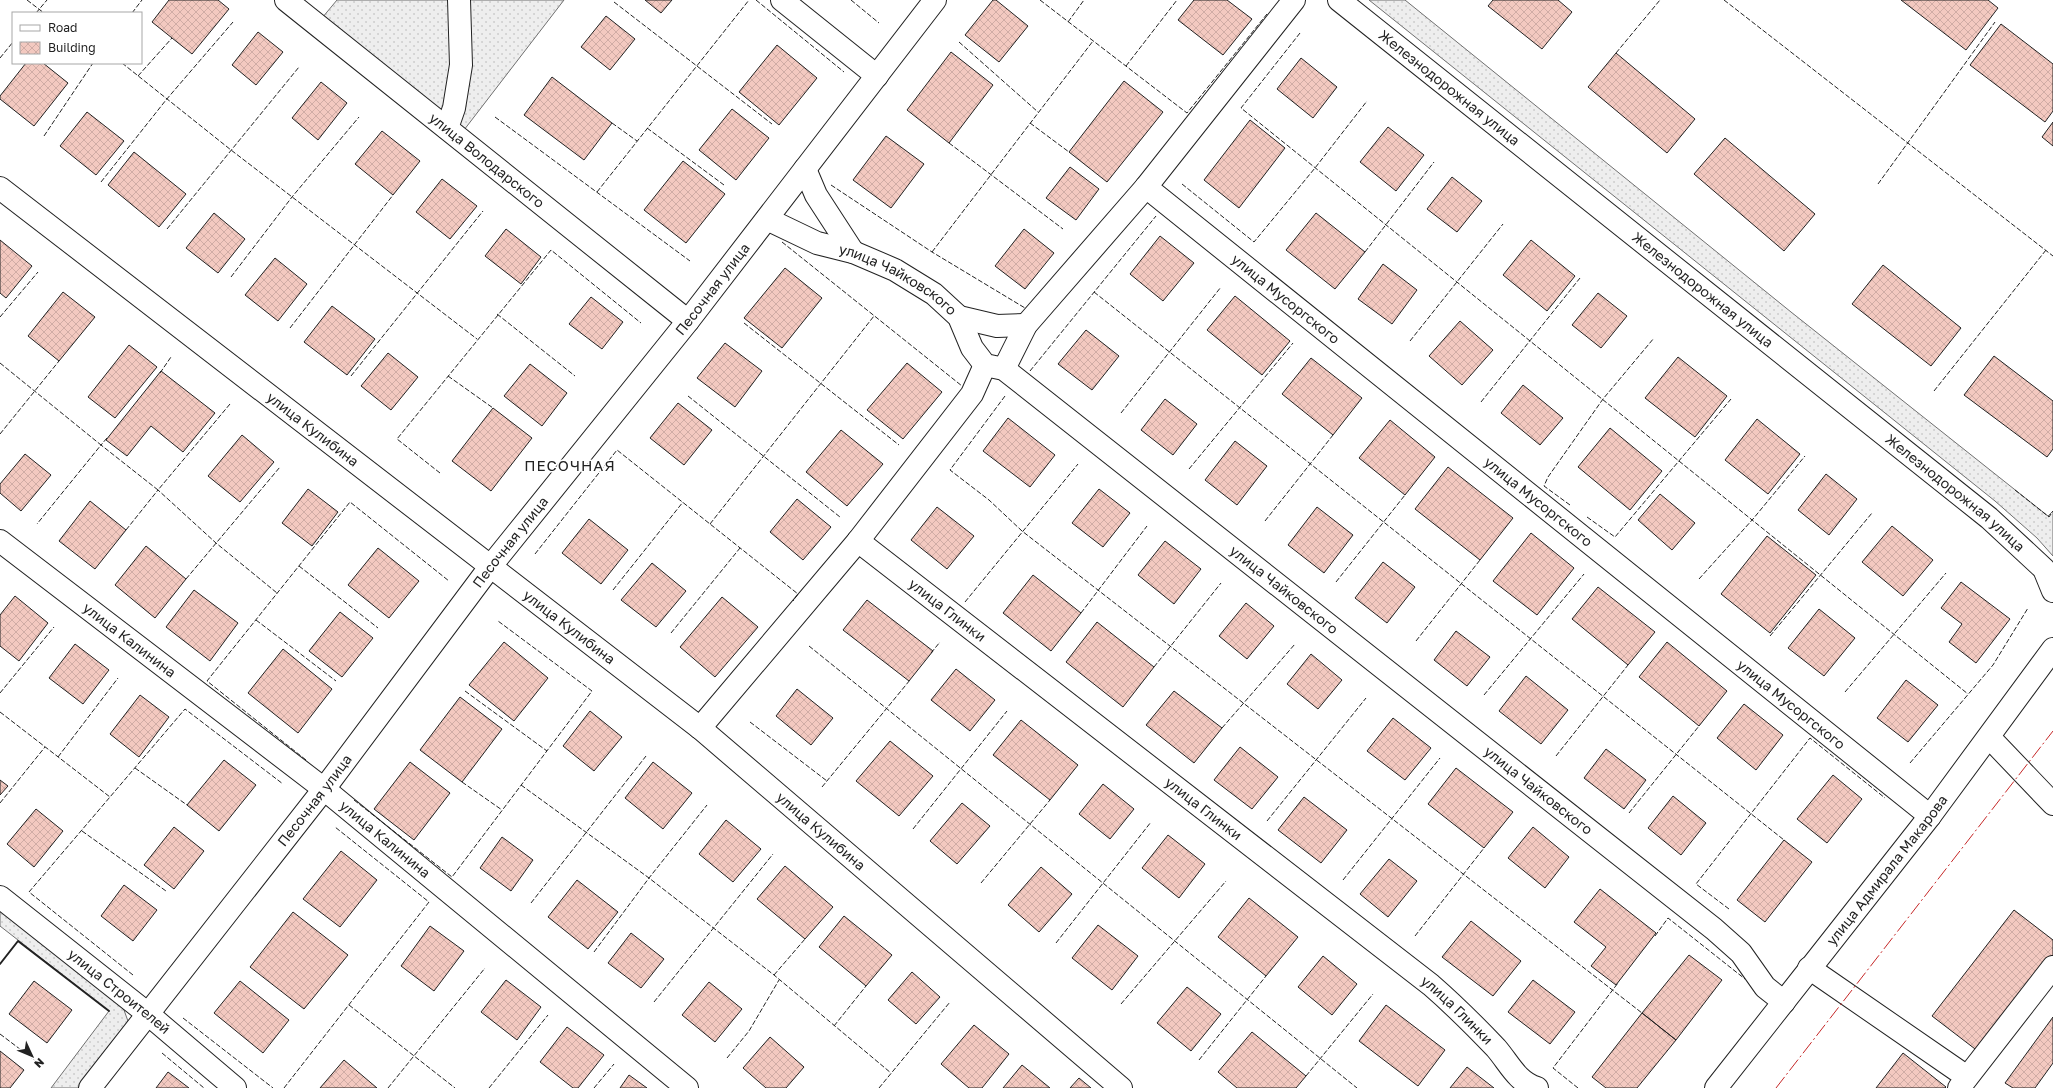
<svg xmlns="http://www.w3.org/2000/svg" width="2053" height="1088" font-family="'Golos Text',sans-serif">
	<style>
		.grass { fill: url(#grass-dots); stroke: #6f6f6f }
		.building { fill: url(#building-cross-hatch); stroke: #222 }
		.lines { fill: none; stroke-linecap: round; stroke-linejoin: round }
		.minor-casing { stroke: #222; stroke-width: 24 }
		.minor { stroke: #fff; stroke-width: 22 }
		.fence { stroke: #222; stroke-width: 1; stroke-dasharray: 5 2; stroke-linecap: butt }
		.wall { stroke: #222; stroke-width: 2 }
		.power { stroke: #c62828; stroke-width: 1; stroke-dasharray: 14 3 2 3; stroke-linecap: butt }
		.labels { text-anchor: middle; stroke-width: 3; stroke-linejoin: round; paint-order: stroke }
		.street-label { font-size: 14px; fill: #222; stroke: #fff }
		.neighbourhood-label { font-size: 15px; letter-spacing: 1px; fill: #222; stroke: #fff }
	</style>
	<defs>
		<pattern id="grass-dots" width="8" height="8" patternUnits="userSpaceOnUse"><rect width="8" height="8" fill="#eee"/><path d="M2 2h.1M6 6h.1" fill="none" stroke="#ccc" stroke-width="1.8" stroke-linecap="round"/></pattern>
		<pattern id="building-cross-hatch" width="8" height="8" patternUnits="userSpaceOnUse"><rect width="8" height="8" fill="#f3c9c0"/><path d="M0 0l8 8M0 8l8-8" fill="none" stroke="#d0aca5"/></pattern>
	</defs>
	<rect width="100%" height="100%" fill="#fff"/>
	<path class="grass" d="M 337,0 L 564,0 L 464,130 L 322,18 Z
		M 1369,0 L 1405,0 L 1791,312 L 2048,516 L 2053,511 L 2053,556 L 2037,538 L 1995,501 Z
		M 0,905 L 117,1000 L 124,1010 L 129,1024 L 78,1088 L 51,1088 L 109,1011 L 0,926 Z"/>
	<path class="building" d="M 169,0 L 218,0 L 229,9 L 192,54 L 152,22 Z
		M 645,0 L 672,0 L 661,13 Z
		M 993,0 L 996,0 L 1028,26 L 999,62 L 965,35 Z
		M 1194,0 L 1227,0 L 1252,19 L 1223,55 L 1178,20 Z
		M 1493,0 L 1558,0 L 1572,12 L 1542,49 L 1488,6 Z
		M 1901,0 L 1988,0 L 1998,8 L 1966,50 Z
		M 606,16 L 635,39 L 610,70 L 581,47 Z
		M 2001,24 L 2053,64 L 2053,111 L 2045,122 L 1970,65 Z
		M 258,32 L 283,52 L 256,85 L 232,65 Z
		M 777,45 L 817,78 L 779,125 L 739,92 Z
		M 951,52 L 993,85 L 949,143 L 907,110 Z
		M 1616,53 L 1695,119 L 1667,153 L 1588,87 Z
		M 1301,58 L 1337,87 L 1313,118 L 1277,89 Z
		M 26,63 L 43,63 L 68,83 L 34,126 L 0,99 L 0,96 Z
		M 552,77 L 612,123 L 584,160 L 524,115 Z
		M 1124,81 L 1163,112 L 1107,182 L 1069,152 Z
		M 321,82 L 347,103 L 318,140 L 292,118 Z
		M 732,109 L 769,138 L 736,180 L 699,150 Z
		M 87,112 L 124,141 L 96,175 L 60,146 Z
		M 1250,120 L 1285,148 L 1239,208 L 1204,180 Z
		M 2053,122 L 2053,146 L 2042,137 Z
		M 1388,127 L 1424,155 L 1396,191 L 1360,162 Z
		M 382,131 L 420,161 L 393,195 L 355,164 Z
		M 886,136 L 924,164 L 891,208 L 853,180 Z
		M 1725,138 L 1815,214 L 1784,251 L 1694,174 Z
		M 134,152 L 186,194 L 159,227 L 108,185 Z
		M 683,161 L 725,194 L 686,243 L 644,210 Z
		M 1070,167 L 1099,189 L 1076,220 L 1046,198 Z
		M 1452,177 L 1482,201 L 1457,232 L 1427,209 Z
		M 442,179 L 477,206 L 450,239 L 416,212 Z
		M 214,213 L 245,239 L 218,273 L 186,248 Z
		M 1316,213 L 1365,252 L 1335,289 L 1286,250 Z
		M 506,229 L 541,257 L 521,284 L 485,256 Z
		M 1024,229 L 1054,253 L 1025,289 L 995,266 Z
		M 1160,236 L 1194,263 L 1163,301 L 1130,274 Z
		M 0,240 L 32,266 L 6,298 L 0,293 Z
		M 1531,240 L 1575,276 L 1547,311 L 1503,275 Z
		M 275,258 L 307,284 L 278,321 L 245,295 Z
		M 1383,264 L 1417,290 L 1392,324 L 1358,299 Z
		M 1883,265 L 1961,328 L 1931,366 L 1852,304 Z
		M 785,268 L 822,298 L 782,348 L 744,318 Z
		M 63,292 L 95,317 L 59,361 L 28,336 Z
		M 1598,293 L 1627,316 L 1601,348 L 1572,325 Z
		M 1235,296 L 1290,341 L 1262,375 L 1207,330 Z
		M 591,297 L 623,322 L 602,349 L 569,324 Z
		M 332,306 L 375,339 L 347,375 L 304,342 Z
		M 1460,321 L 1493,350 L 1462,385 L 1429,356 Z
		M 1086,330 L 1119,356 L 1092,390 L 1058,364 Z
		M 725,343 L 762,371 L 735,407 L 697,378 Z
		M 129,345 L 157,367 L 115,418 L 88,397 Z
		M 388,353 L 418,377 L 391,410 L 361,386 Z
		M 1994,356 L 2053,401 L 2053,449 L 2047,457 L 1964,395 Z
		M 1678,357 L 1727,396 L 1695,437 L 1645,398 Z
		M 1311,358 L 1362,398 L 1333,435 L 1282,394 Z
		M 907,363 L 942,392 L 903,439 L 867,410 Z
		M 530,364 L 567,393 L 542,426 L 504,396 Z
		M 161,371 L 215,413 L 183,452 L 151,426 L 127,456 L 106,440 Z
		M 1523,385 L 1563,418 L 1540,445 L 1501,413 Z
		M 1165,399 L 1197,424 L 1173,455 L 1141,430 Z
		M 678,403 L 712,430 L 684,465 L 650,438 Z
		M 493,408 L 532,438 L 491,491 L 452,461 Z
		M 1008,418 L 1055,455 L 1030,487 L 983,451 Z
		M 1757,419 L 1800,454 L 1768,494 L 1725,460 Z
		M 1390,420 L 1435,457 L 1405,495 L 1359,458 Z
		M 1610,428 L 1662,471 L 1630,510 L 1578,467 Z
		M 841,430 L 883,464 L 847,506 L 806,472 Z
		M 242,435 L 274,462 L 240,502 L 208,476 Z
		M 1235,441 L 1267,466 L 1237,505 L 1205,480 Z
		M 25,454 L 51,475 L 21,511 L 0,493 L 0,484 Z
		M 1448,467 L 1513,518 L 1480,560 L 1415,509 Z
		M 1826,474 L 1857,499 L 1829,535 L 1798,510 Z
		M 308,489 L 338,512 L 312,546 L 282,523 Z
		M 1099,489 L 1130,513 L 1103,547 L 1072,523 Z
		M 1660,494 L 1695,523 L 1672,550 L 1638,520 Z
		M 797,499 L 831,527 L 803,560 L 770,532 Z
		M 90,501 L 126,530 L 95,569 L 59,541 Z
		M 937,507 L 974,536 L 947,569 L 911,540 Z
		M 1317,507 L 1353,535 L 1324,573 L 1288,545 Z
		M 589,519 L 628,550 L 601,584 L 562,553 Z
		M 1892,526 L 1933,560 L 1903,596 L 1862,562 Z
		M 1531,533 L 1574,568 L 1537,615 L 1493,581 Z
		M 1767,536 L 1816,575 L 1770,633 L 1721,594 Z
		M 1165,541 L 1201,569 L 1174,604 L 1138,575 Z
		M 146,546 L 186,579 L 155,618 L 115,585 Z
		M 378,548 L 419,581 L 389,618 L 348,585 Z
		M 1383,562 L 1415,587 L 1387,623 L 1355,598 Z
		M 652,563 L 686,591 L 656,627 L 621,600 Z
		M 1033,575 L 1081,613 L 1051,651 L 1003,613 Z
		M 1961,582 L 2010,619 L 1976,663 L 1949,642 L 1962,624 L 1941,608 Z
		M 1598,587 L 1655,632 L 1628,665 L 1572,619 Z
		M 194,590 L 238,623 L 210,661 L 166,627 Z
		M 15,596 L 48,623 L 19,661 L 0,646 L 0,615 Z
		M 722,597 L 758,627 L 715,677 L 680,647 Z
		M 867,600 L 933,651 L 909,681 L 843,630 Z
		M 1246,603 L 1274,626 L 1247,659 L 1219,636 Z
		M 1819,609 L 1855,638 L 1824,676 L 1788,648 Z
		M 340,612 L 373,638 L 342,677 L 309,651 Z
		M 1097,622 L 1154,667 L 1123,707 L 1066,662 Z
		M 1456,631 L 1490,657 L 1467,686 L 1434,660 Z
		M 504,642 L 548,678 L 514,721 L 469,685 Z
		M 1667,642 L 1727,691 L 1699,726 L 1639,677 Z
		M 75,644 L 109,670 L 83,704 L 49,678 Z
		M 283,649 L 332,689 L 298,733 L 248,693 Z
		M 1311,654 L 1342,680 L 1318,709 L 1287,684 Z
		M 956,669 L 995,700 L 970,731 L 931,700 Z
		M 1526,676 L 1568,710 L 1541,744 L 1499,711 Z
		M 1906,680 L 1938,705 L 1908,742 L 1877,718 Z
		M 797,689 L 833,718 L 811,745 L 776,716 Z
		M 1174,691 L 1222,728 L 1194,763 L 1146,725 Z
		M 140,695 L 169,717 L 139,757 L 110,734 Z
		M 460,697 L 502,729 L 462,782 L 420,750 Z
		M 1744,704 L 1783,735 L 1756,770 L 1717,738 Z
		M 590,711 L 622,737 L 594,771 L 563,746 Z
		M 1393,718 L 1431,748 L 1405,780 L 1367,751 Z
		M 1021,720 L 1078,765 L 1050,800 L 993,755 Z
		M 890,741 L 933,776 L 899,816 L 856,781 Z
		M 1240,747 L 1278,777 L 1252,809 L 1214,780 Z
		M 1606,749 L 1646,780 L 1624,809 L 1584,778 Z
		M 224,760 L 256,785 L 219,831 L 187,805 Z
		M 410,762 L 450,793 L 414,840 L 374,809 Z
		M 653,762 L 692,793 L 663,829 L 625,798 Z
		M 1456,768 L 1513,812 L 1484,848 L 1428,804 Z
		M 1833,775 L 1862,799 L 1827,843 L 1797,819 Z
		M 0,780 L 8,786 L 0,795 Z
		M 1103,784 L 1134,809 L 1110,839 L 1079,814 Z
		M 1673,796 L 1706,823 L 1681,855 L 1648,828 Z
		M 1304,797 L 1347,830 L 1321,863 L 1278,830 Z
		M 962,803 L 990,826 L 957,864 L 930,841 Z
		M 36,809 L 63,831 L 34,867 L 7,844 Z
		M 726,820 L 761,849 L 733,882 L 699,854 Z
		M 174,827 L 204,851 L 174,889 L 144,865 Z
		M 1533,827 L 1569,857 L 1545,888 L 1508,858 Z
		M 1168,835 L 1205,864 L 1179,898 L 1142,868 Z
		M 502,837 L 533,860 L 511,891 L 480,868 Z
		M 1784,840 L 1812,862 L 1765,922 L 1737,900 Z
		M 341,851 L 377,880 L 340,927 L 303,899 Z
		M 1389,859 L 1417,881 L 1388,917 L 1360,894 Z
		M 785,866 L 833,907 L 805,939 L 757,899 Z
		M 1041,867 L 1072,894 L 1039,932 L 1008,905 Z
		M 577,880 L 618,912 L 588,949 L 548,917 Z
		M 124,885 L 157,910 L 133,941 L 101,916 Z
		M 1600,889 L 1656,933 L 1616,985 L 1591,966 L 1606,947 L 1574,922 Z
		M 1249,898 L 1298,937 L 1266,976 L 1218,937 Z
		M 2014,910 L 2053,940 L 2053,956 L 1979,1052 L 1932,1016 Z
		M 293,912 L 348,955 L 304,1009 L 250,967 Z
		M 844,916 L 892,955 L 866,986 L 819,947 Z
		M 1471,921 L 1521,961 L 1493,996 L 1442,957 Z
		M 1098,925 L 1138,956 L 1112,990 L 1072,958 Z
		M 430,926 L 464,951 L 434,991 L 401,966 Z
		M 631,933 L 664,959 L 641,988 L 608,963 Z
		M 1689,955 L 1722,980 L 1676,1040 L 1642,1013 Z
		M 1323,956 L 1357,984 L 1332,1015 L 1298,987 Z
		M 912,972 L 940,997 L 916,1024 L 888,1000 Z
		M 506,980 L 541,1007 L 517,1040 L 481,1012 Z
		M 1533,980 L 1575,1012 L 1550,1044 L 1508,1012 Z
		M 34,981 L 72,1010 L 47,1043 L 9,1014 Z
		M 240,981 L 289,1020 L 263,1053 L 214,1013 Z
		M 709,982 L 742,1009 L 715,1042 L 682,1015 Z
		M 1187,987 L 1221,1014 L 1191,1051 L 1157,1023 Z
		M 1386,1005 L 1445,1050 L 1418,1086 L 1359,1041 Z
		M 1642,1013 L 1676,1040 L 1637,1088 L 1606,1088 L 1592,1077 Z
		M 2053,1017 L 2053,1063 L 2035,1088 L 2013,1088 L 2005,1083 Z
		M 974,1025 L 1009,1054 L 982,1088 L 969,1088 L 941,1064 Z
		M 567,1027 L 604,1055 L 578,1088 L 573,1088 L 540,1062 Z
		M 1252,1032 L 1306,1076 L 1296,1088 L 1237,1088 L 1218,1072 Z
		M 770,1037 L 804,1067 L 786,1088 L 766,1088 L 743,1068 Z
		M 0,1051 L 24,1070 L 10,1088 L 0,1088 Z
		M 1903,1053 L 1946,1087 L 1945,1088 L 1876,1088 Z
		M 344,1060 L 377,1088 L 320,1088 Z
		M 1022,1065 L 1050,1088 L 1003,1088 Z
		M 1467,1067 L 1494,1088 L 1450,1088 Z
		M 168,1072 L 189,1088 L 156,1088 Z
		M 629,1075 L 647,1088 L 620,1088 Z
		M 1079,1078 L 1091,1088 L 1070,1088 Z"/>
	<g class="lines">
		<defs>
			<g id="minor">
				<path id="s1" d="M 286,0 L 688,321"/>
				<path d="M 782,0 L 877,76"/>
				<path id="s2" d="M 1339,0 L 1989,518 L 2044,569 L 2053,591"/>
				<path d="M 447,128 L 454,108 L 461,65 L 459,0"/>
				<path d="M 805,169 L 816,195 L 853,252"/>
				<path id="s3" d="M 1146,187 L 1930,816"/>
				<path id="s4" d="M 0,188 L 700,728 L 1121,1088"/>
				<path id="s5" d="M 767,219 L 817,243 L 853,252 L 895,270 L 934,294 L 959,317 L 972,348 L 985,365 L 1004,369 L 1714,929 L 1741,953 L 1765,987 L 1784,1002"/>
				<path d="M 959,317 L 997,326 L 1026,325"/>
				<path d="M 1004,369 L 1026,325 L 1146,187 L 1294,0"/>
				<path id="s6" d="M 0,541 L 324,789 L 687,1088"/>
				<path id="s7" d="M 858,541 L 1431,985 C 1454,1005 1475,1026 1496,1048 C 1509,1063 1517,1082 1537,1088"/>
				<path d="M 700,728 L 858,541 L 972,394 L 985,365"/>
				<path d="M 1989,737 L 2053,804"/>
				<path id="s8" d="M 0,897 L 148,1014 L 235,1088"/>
				<path d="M 1809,968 L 1967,1077"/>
				<path id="s9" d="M 90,1088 L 324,789 L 490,567 L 688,321 L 935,0"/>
				<path id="s10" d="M 1716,1088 L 1930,816 L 2053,649"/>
				<path d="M 1959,1088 L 2053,967"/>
			</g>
		</defs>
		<use href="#minor" class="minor-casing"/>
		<use href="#minor" class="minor"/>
		<path class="fence" d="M 27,0 L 44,13
			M 756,0 L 844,72
			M 851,0 L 879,23
			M 1040,0 L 1187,113 L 1267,14
			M 1724,0 L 2053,256
			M 614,2 L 772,124
			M 36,13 L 47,0
			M 132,13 L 142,0
			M 1068,22 L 1084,0
			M 1300,33 L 1241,108 L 1968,694
			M 959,42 L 1038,112
			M 1616,53 L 1660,0
			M 0,58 L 13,42
			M 122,63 L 231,150 L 477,339
			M 1126,66 L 1177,0
			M 138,76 L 172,38
			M 495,117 L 690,261
			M 612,123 L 637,141
			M 1030,123 L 1069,152
			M 647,128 L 724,185
			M 44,136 L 93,63
			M 949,143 L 1063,229
			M 101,182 L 166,100 L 233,22
			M 1182,184 L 1254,242 L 1315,168 L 1367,101
			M 1878,184 L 1995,22
			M 831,185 L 932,252 L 1025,308
			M 597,192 L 749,0
			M 167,229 L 299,67
			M 782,242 L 962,386
			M 932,252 L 1093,41
			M 1365,252 L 1434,162
			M 231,277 L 292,197 L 359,117
			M 1094,292 L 1784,840
			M 497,314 L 575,376
			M 0,317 L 38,272
			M 744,323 L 899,445
			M 290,328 L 393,195
			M 1410,341 L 1503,224
			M 0,363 L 101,445 L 37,524
			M 1030,371 L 1156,216
			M 160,373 L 171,357
			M 351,376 L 483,211
			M 448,376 L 493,408
			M 1934,391 L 2046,250
			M 688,396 L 840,517
			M 1005,396 L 950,470 L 989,500 L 1022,531 L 1642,1013
			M 1481,402 L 1580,278
			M 1121,413 L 1221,287
			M 0,434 L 59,361
			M 107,438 L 101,445 L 158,490 L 230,404
			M 1189,469 L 1293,343
			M 440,473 L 397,439 L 551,250 L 641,323
			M 2015,490 L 2049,517 L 2053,511
			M 1570,505 L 1544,486 L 1548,477 L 1603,399 L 1654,338
			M 1587,517 L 1615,537 L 1731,399
			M 1265,521 L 1333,435
			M 710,524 L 874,316
			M 126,530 L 158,490 L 216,543 L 277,593
			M 535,554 L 617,450 L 798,594 L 793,601
			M 299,566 L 378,628
			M 186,579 L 280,467
			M 1699,579 L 1753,519 L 1805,456
			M 1336,582 L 1405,495
			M 613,590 L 683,502
			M 965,602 L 1078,464
			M 1081,613 L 1147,526
			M 256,620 L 336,681
			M 671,633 L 740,548
			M 1770,636 L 1872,513
			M 1416,641 L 1480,560
			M 809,646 L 1357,1088
			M 931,653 L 940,642
			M 1154,667 L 1221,583
			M 465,691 L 547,751
			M 1845,692 L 1946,573
			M 0,693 L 54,627
			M 1484,695 L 1584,574
			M 0,712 L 110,797
			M 750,722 L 827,781
			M 1222,728 L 1295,644
			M 1556,756 L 1628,665
			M 58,757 L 118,678
			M 306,760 L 207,681 L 350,502 L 449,581
			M 1910,763 L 1993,665 L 2028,608
			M 135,768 L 187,805
			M 462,782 L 502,810
			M 521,785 L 649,878 L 774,975 L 891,1073
			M 822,787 L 910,680
			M 354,800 L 452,877 L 592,691 L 498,621
			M 0,803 L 45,747
			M 1629,813 L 1699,726
			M 1267,821 L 1366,698
			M 913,829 L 1007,711
			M 82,831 L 166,891
			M 1343,880 L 1440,758
			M 981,883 L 1050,800
			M 531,903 L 646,756
			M 1729,909 L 1696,884 L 1810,738 L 1885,798
			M 1415,936 L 1484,848
			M 1655,936 L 1668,918 L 1745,979
			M 1056,943 L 1151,822
			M 594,952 L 649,878 L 707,805
			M 133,975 L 29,892 L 185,709 L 283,784
			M 774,975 L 805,939
			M 654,1002 L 773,854
			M 1121,1004 L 1226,881
			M 349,1005 L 455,1088
			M 183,1018 L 273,1088
			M 834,1026 L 866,986
			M 0,1034 L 37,1062
			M 162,1053 L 204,1088
			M 727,1058 L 749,1031 L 779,980
			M 1199,1060 L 1266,976
			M 1306,1076 L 1373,994
			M 284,1088 L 429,902 L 335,827
			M 388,1088 L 485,968
			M 489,1088 L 548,1015
			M 594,1088 L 614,1064
			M 879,1088 L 950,1002
			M 1578,1088 L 1553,1068 L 1618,983"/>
		<path class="wall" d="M 0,964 L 18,941 L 109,1011"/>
		<path class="power" d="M 1776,1088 L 2053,731"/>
	</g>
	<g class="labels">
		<g class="street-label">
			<text dy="5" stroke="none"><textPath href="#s2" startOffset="141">Железнодорожная улица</textPath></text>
			<text dy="5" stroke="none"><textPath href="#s1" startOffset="257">улица Володарского</textPath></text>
			<text dy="5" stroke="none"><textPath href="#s5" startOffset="145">улица Чайковского</textPath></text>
			<text dy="5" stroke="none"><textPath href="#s9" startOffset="1013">Песочная улица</textPath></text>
			<text dy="5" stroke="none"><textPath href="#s2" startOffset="465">Железнодорожная улица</textPath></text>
			<text dy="5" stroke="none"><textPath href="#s3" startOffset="179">улица Мусоргского</textPath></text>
			<text dy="5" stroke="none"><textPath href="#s4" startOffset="395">улица Кулибина</textPath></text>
			<text dy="5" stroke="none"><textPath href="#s2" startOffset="789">Железнодорожная улица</textPath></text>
			<text dy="5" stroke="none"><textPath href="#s3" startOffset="503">улица Мусоргского</textPath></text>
			<text dy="5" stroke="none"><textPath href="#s9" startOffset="689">Песочная улица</textPath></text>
			<text dy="5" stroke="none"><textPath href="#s5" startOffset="649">улица Чайковского</textPath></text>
			<text dy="5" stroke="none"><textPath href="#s7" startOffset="113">улица Глинки</textPath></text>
			<text dy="5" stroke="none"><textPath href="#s4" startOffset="719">улица Кулибина</textPath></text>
			<text dy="5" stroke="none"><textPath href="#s6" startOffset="163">улица Калинина</textPath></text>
			<text dy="5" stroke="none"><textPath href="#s3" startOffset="827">улица Мусоргского</textPath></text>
			<text dy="5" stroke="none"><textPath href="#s5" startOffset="973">улица Чайковского</textPath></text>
			<text dy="5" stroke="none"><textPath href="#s9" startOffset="365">Песочная улица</textPath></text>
			<text dy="5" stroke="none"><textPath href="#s7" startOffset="437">улица Глинки</textPath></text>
			<text dy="5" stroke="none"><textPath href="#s4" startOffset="1043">улица Кулибина</textPath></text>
			<text dy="5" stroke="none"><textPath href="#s6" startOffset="487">улица Калинина</textPath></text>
			<text dy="5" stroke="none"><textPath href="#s10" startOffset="277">улица Адмирала Макарова</textPath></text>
			<text dy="5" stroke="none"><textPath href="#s8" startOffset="152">улица Строителей</textPath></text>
			<text dy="5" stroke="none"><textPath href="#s7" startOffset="761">улица Глинки</textPath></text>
		</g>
		<g class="neighbourhood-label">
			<text x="570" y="471">ПЕСОЧНАЯ</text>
		</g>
	</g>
	<rect x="12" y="12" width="130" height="52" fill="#ffffff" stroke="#a7a7a7"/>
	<rect x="20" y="25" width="20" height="6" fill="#ffffff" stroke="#a7a7a7"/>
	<text x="48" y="32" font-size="12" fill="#222222">Road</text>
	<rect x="20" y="42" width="20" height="12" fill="url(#building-cross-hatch)" stroke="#a7a7a7"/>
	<text x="48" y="52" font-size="12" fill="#222222">Building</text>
	<g transform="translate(32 1056) rotate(134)" stroke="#ffffff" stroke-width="3" paint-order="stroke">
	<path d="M0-3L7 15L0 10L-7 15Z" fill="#222222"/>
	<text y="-6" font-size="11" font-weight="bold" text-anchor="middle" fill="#222222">N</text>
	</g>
</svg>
